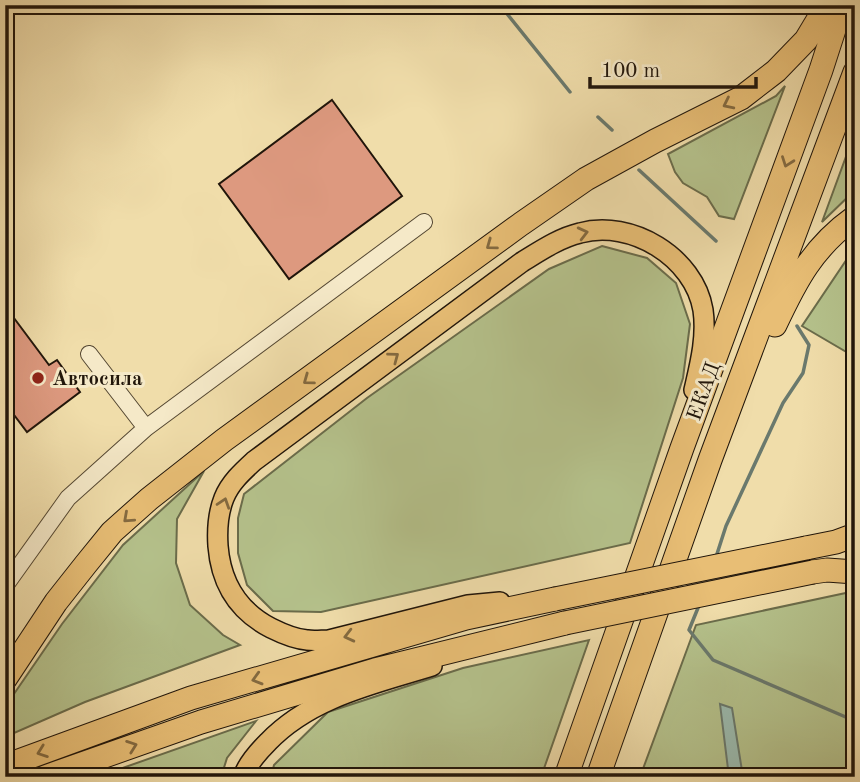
<svg xmlns="http://www.w3.org/2000/svg" width="860" height="782" font-family="'Old Standard TT',serif">
	<style>
		.green { fill: #b5c28c; stroke: #6a6c4b; stroke-width: 2 }
		.water { fill: #9bbbaf; stroke: #6a796d; stroke-width: 2 }
		.lines { fill: none; stroke-linecap: round; stroke-linejoin: round }
		.stream { stroke: #6a796d; stroke-width: 3.5 }
		.building { fill: #dd997f; stroke: #20150a; stroke-width: 2 }
		.minor-casing { stroke: #544732; stroke-width: 18 }
		.major-casing { stroke: #20150a; stroke-width: 22 }
		.highway-casing { stroke: #20150a; stroke-width: 25 }
		.minor { stroke: #f5e9c8; stroke-width: 16 }
		.major { stroke: #e8be75; stroke-width: 19 }
		.highway { stroke: #e8be75; stroke-width: 23 }
		.highway-bridge-casing { stroke: #20150a; stroke-width: 25; stroke-linecap: butt }
		.highway-bridge { stroke: #e8be75; stroke-width: 23 }
		.oneway { stroke: #846a40 }
		.poi-dot { fill: #8f2418; stroke: #f5e9c8; stroke-width: 2.5 }
		.labels { text-anchor: middle; stroke-width: 6; stroke-linejoin: round; paint-order: stroke }
		.poi-label { font-size: 21px; font-weight: bold; fill: #20150a; stroke: #f5e9c8; text-anchor: start }
		.street-label { font-size: 21px; fill: #20150a; stroke: #f5e9c8 }
	</style>
	<rect width="100%" height="100%" fill="#f0ddaa"/>
	<filter id="stains"><feTurbulence type="fractalNoise" baseFrequency=".00286" numOctaves="4"/><feColorMatrix values="0 0 0 0 .2 0 0 0 0 .09 0 0 0 0 .02 0 0 0 .5 -.17"/></filter>
	<radialGradient id="worn" r=".72"><stop offset=".6" stop-color="#630" stop-opacity="0"/><stop offset="1" stop-color="#630" stop-opacity=".3"/></radialGradient>
	<path class="green" d="M 785,86 L 734,219 L 719,216 L 707,197 L 683,183 L 675,172 L 668,154 L 776,96 Z
		M 855,132 L 855,190 L 822,222 Z
		M 602,246 L 647,258 L 676,283 L 690,324 L 683,378 L 630,543 L 321,612 L 273,611 L 247,585 L 238,553 L 238,518 L 244,494 L 367,398 L 549,269 Z
		M 855,247 L 855,357 L 802,326 Z
		M 204,471 L 177,519 L 176,563 L 190,605 L 223,635 L 240,645 L 85,702 L 5,737 L 5,707 L 62,624 L 123,545 Z
		M 855,591 L 855,777 L 640,777 L 696,625 Z
		M 589,640 L 541,777 L 271,777 L 274,765 L 328,712 L 463,668 Z
		M 256,721 L 227,758 L 221,777 L 97,777 Z"/>
	<path class="water" d="M 720,704 L 732,708 L 743,777 L 729,777 Z"/>
	<g class="lines">
		<path class="stream" d="M 500,5 L 570,92
			M 598,117 L 612,130
			M 639,170 L 716,241
			M 716,557 L 726,526 L 783,403 L 803,373 L 809,345 L 797,326
			M 700,603 L 689,630 L 713,660 L 855,721"/>
	</g>
	<path class="building" d="M 332,100 L 402,196 L 289,279 L 219,184 Z
		M 5,306 L 49,365 L 57,360 L 80,392 L 27,432 L 5,403 Z"/>
	<g class="lines">
		<defs>
			<path id="minor" d="M 89,354 L 146,428
				M 5,586 L 68,498 L 146,428 L 424,222"/>
			<path id="major" d="M 500,602 L 468,605 L 329,640 C 322,640 314,641 307,640 C 294,639 283,634 271,628 C 238,611 221,584 218,546 C 217,531 218,513 224,498 C 230,483 242,472 254,461 L 522,262 C 540,251 559,238 580,233 C 631,219 694,257 703,310 C 707,337 700,364 694,390
				M 243,777 C 247,764 258,752 268,742 C 311,697 374,684 432,666"/>
			<path id="highway" d="M 775,325 C 796,280 813,247 855,217
				M 806,548 L 836,542 L 855,535
				M 813,572 L 827,570 L 855,572
				M 5,679 L 56,602 L 86,564 L 112,532 L 149,499 L 224,440 L 521,224 L 586,179 L 655,141 L 741,98 L 776,71 L 806,40 L 827,5
				M 5,766 L 191,698 L 466,618 L 555,599
				M 45,777 L 201,722 L 375,670 L 565,623
				M 566,777 L 682,448 L 821,70 L 842,5
				M 598,777 L 710,460 L 855,72"/>
		</defs>
		<use href="#minor" class="minor-casing"/>
		<use href="#major" class="major-casing"/>
		<use href="#highway" class="highway-casing"/>
		<use href="#minor" class="minor"/>
		<use href="#major" class="major"/>
		<use href="#highway" class="highway"/>
		<defs>
			<path id="highway-bridge" d="M 555,599 L 806,548
				M 565,623 L 813,572"/>
		</defs>
		<use href="#highway-bridge" class="highway-bridge-casing"/>
		<use href="#highway-bridge" class="highway-bridge"/>
	</g>
	<defs><path id="oneway-chevron" d="M-2-3.5L2.5 0L-2 3.5" fill="none" stroke-width="1.6" stroke-linecap="round" stroke-linejoin="round" transform="scale(1.75)"/></defs>
	<g class="oneway">
		<use href="#oneway-chevron" transform="translate(728 104) rotate(154)"/>
		<use href="#oneway-chevron" transform="translate(787 162) rotate(110)"/>
		<use href="#oneway-chevron" transform="translate(583 233) rotate(-14)"/>
		<use href="#oneway-chevron" transform="translate(491 245) rotate(144)"/>
		<use href="#oneway-chevron" transform="translate(394 357) rotate(-37)"/>
		<use href="#oneway-chevron" transform="translate(308 380) rotate(144)"/>
		<use href="#oneway-chevron" transform="translate(224 503) rotate(-72)"/>
		<use href="#oneway-chevron" transform="translate(128 518) rotate(138)"/>
		<use href="#oneway-chevron" transform="translate(349 636) rotate(166)"/>
		<use href="#oneway-chevron" transform="translate(257 679) rotate(164)"/>
		<use href="#oneway-chevron" transform="translate(132 746) rotate(-20)"/>
		<use href="#oneway-chevron" transform="translate(42 752) rotate(160)"/>
	</g>
	<circle class="poi-dot" cx="38" cy="378" r="7"/>
	<g class="labels">
		<g class="poi-label">
			<text x="52" y="385">Автосила</text>
		</g>
		<g class="street-label">
			<text transform="translate(703 391) rotate(-70)" y="7">ЕКАД</text>
		</g>
	</g>
	<rect width="860" height="782" fill="none" stroke="#f0ddaa" stroke-width="28"/>
	<rect x="7" y="7" width="846" height="768" fill="none" stroke="#20150a" stroke-width="3.5"/>
	<rect x="14" y="14" width="832" height="754" fill="none" stroke="#20150a" stroke-width="2"/>
	<path d="M590 77v10h166v-10" fill="none" stroke="#20150a" stroke-width="3.5"/>
	<text x="601" y="77" font-size="21" fill="#20150a" stroke="#f5e9c8" stroke-width="5" paint-order="stroke">100 m</text>
	<rect width="100%" height="100%" filter="url(#stains)"/>
	<rect width="100%" height="100%" fill="url(#worn)"/>
</svg>
